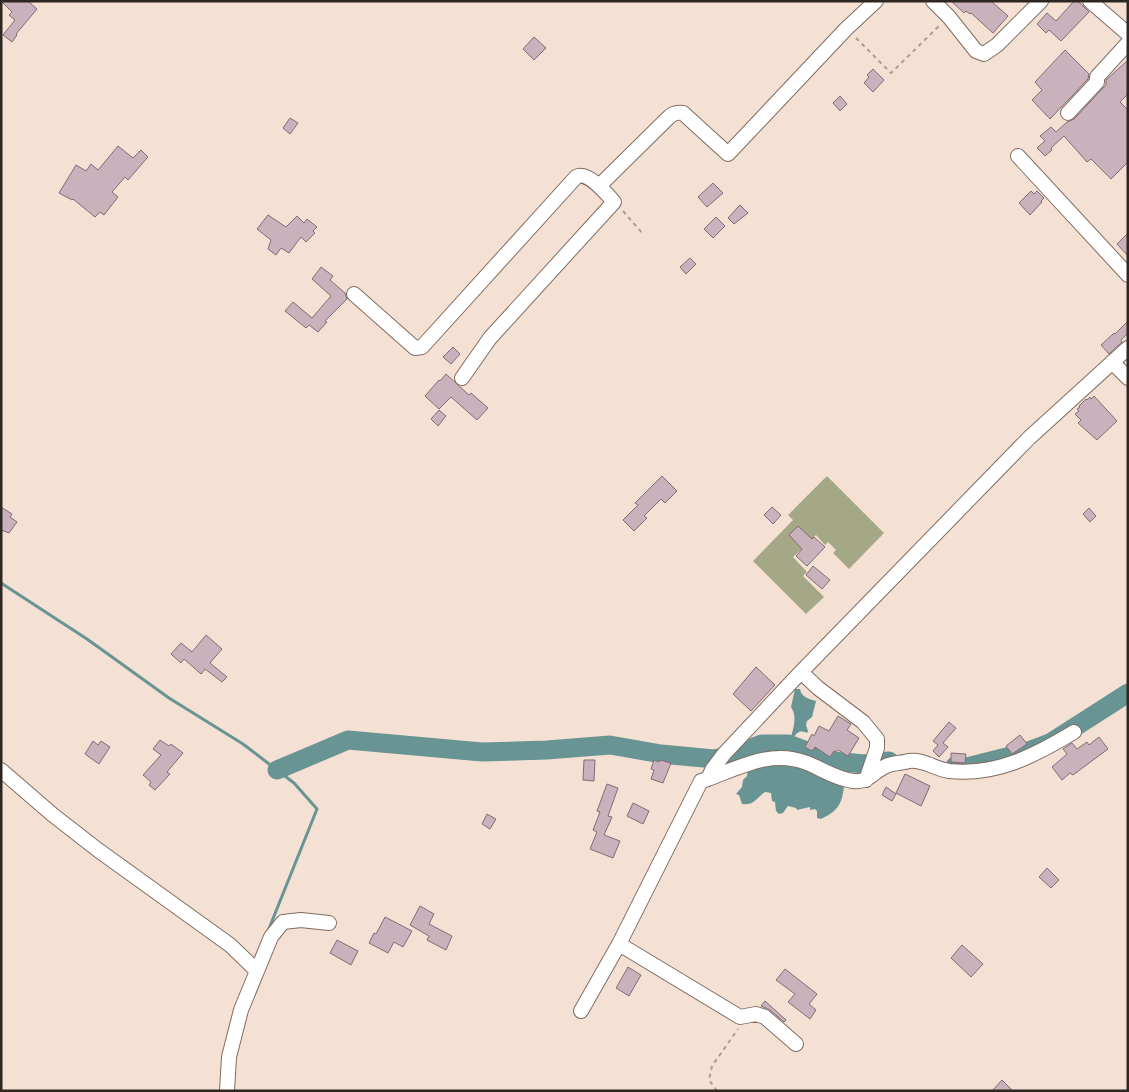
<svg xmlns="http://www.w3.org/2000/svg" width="1129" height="1092" font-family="Arial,sans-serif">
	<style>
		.forest { fill: #a5a886 }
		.water { fill: #689494 }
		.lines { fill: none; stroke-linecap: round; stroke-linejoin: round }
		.stream { stroke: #689494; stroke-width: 3 }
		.river { stroke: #689494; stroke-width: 19 }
		.building { fill: #c9b2bc; stroke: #816c75 }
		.minor-casing { stroke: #7f6d61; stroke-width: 16 }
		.path { stroke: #ab9b91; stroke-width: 2; stroke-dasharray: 4 4; stroke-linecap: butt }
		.minor { stroke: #fff; stroke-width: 14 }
	</style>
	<rect width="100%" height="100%" fill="#f5e1d3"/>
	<path class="forest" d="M 827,476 L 884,533 L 849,569 L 833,553 L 836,550 L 828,542 L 825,545 L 816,535 L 793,557 L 807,572 L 803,576 L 824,597 L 806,614 L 753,561 L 793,520 L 788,515 Z"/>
	<path class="water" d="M 795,689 L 800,689 C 801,697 809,699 816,701 L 812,717 L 807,721 L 806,725 L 808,731 L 807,733 C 799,730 798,732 793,738 L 791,737 C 794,726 797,716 791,707 Z
		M 786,764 L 804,769 L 844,786 C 842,804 838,811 821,819 L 817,818 L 817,811 L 815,809 L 810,810 L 810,807 L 797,810 L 796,808 L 788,806 L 783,813 L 779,814 L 776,811 L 775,802 L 772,801 L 771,793 L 765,792 C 757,797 754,806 742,804 L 739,795 L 736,794 L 742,787 L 743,780 L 747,776 L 748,768 Z"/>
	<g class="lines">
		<path class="stream" d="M 1,583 L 87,639 L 169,698 L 243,744 L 294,783 L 317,809 L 268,931"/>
		<path class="river" d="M 955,766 L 967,767 L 1026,752 L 1050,743 L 1128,693
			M 277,770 L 348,740 L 482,752 L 547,750 L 610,745 L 661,754 L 714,759 L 733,755 L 762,744 L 788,744 L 833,761 L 864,764 L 889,761"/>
	</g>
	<path class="building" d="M 1,1 L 28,1 L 37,9 L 16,34 L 17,35 L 12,42 L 3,35 L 15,20 L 9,15 L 12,12 Z
		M 951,1 L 991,1 L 1008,16 L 993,33 L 971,13 L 970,14 L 966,11 L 964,13 Z
		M 1074,1 L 1078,1 L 1089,12 L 1061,41 L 1049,30 L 1046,33 L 1037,24 L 1047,13 L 1056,21 Z
		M 534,37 L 546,48 L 534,60 L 523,49 Z
		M 1065,50 L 1089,74 L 1088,79 L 1050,119 L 1032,100 L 1042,90 L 1035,82 Z
		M 1128,60 L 1128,94 L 1120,102 L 1128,110 L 1128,162 L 1111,179 L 1091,159 L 1087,162 L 1064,136 L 1051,148 L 1052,150 L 1045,156 L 1037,148 L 1045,141 L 1040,136 L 1051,127 L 1056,132 L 1067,122 L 1074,119 L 1106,85 L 1106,80 Z
		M 873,69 L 884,80 L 873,92 L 864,83 L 869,77 L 867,75 Z
		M 840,96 L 847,104 L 840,111 L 833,103 Z
		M 290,118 L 298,123 L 290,134 L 283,128 Z
		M 118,146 L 133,158 L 141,150 L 148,157 L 128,180 L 125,177 L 112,192 L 118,197 L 104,215 L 100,212 L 95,217 L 73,199 L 72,200 L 59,193 L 76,165 L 86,171 L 91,164 L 98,170 Z
		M 713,183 L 723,193 L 707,207 L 698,197 Z
		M 1031,191 L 1034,194 L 1037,191 L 1044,198 L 1041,201 L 1042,202 L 1030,215 L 1019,203 Z
		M 740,205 L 748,213 L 734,224 L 728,218 Z
		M 268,215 L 286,227 L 297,216 L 304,223 L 307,219 L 317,227 L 313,231 L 315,233 L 306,242 L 301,237 L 289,253 L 281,248 L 276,255 L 268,249 L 271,240 L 257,229 Z
		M 716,217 L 725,226 L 713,238 L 704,229 Z
		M 1128,233 L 1128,256 L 1117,244 Z
		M 690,258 L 696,264 L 686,274 L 680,267 Z
		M 321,267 L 333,276 L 330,280 L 345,293 L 347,299 L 325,321 L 327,322 L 318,332 L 309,325 L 306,328 L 285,311 L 293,302 L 312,318 L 331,296 L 312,279 Z
		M 1128,321 L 1128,333 L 1121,340 L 1122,342 L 1109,354 L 1101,345 L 1114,333 L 1115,334 Z
		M 453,347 L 460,354 L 451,364 L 443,357 Z
		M 446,374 L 469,395 L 471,393 L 488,408 L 477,420 L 451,397 L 439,409 L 425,396 L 439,380 L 440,381 Z
		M 1094,396 L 1117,421 L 1097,440 L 1078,423 L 1081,420 L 1075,414 L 1079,411 L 1077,409 L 1080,407 L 1079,406 L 1086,399 L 1087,400 L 1090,397 L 1091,399 Z
		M 439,410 L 446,416 L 438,426 L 431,419 Z
		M 662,476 L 677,491 L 665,503 L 661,499 L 644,516 L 647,518 L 634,531 L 623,520 L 638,505 L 635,503 Z
		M 1,507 L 12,514 L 10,517 L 17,522 L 9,533 L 1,530 Z
		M 772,507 L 781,515 L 773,524 L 764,515 Z
		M 1089,508 L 1096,516 L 1090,522 L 1083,514 Z
		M 798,526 L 812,539 L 814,537 L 825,547 L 807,566 L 796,556 L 802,549 L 789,535 Z
		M 813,566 L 830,580 L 822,589 L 806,575 Z
		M 206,635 L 222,649 L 210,663 L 227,677 L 222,682 L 205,669 L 201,674 L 184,659 L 181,663 L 171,654 L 181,643 L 192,652 Z
		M 756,667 L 775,685 L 751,711 L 733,694 Z
		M 838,716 L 851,724 L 847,730 L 859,738 L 848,756 L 838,750 L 836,752 L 834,751 L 830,757 L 815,747 L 812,751 L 805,747 L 812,734 L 814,736 L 819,726 L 829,731 Z
		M 949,722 L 956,728 L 943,743 L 948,747 L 939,757 L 933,751 L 938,745 L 933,741 Z
		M 1020,735 L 1027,744 L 1012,754 L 1006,746 Z
		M 1099,737 L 1108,749 L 1073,775 L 1070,773 L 1062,780 L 1052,767 L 1067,754 L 1063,749 L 1072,743 L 1077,749 L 1087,742 L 1089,745 Z
		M 160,740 L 169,746 L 171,744 L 183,753 L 167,772 L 170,774 L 155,790 L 149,785 L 151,782 L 143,775 L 161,755 L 153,749 Z
		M 93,741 L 98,745 L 101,741 L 110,747 L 99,764 L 85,754 Z
		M 951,753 L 966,754 L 965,763 L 951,762 Z
		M 584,760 L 595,760 L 594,781 L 583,780 Z
		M 654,760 L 659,762 L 660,760 L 671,763 L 663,783 L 651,779 L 654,770 L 651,769 Z
		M 905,774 L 930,786 L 921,806 L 896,793 Z
		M 607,784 L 618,788 L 608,816 L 612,817 L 604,835 L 620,841 L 613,858 L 590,849 L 597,832 L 593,830 L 600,812 L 597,811 Z
		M 886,787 L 896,794 L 892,801 L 882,795 Z
		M 633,803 L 649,811 L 643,824 L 627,816 Z
		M 487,814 L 496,819 L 490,829 L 482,824 Z
		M 1047,868 L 1059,880 L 1051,888 L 1039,877 Z
		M 420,906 L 434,914 L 429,924 L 452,936 L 446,950 L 427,940 L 429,936 L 410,925 Z
		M 385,917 L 412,931 L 403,947 L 394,942 L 388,953 L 369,943 L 374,933 L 376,934 Z
		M 337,940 L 358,951 L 351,965 L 330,953 Z
		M 962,945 L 983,964 L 971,977 L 951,958 Z
		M 628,967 L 641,975 L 629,996 L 616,988 Z
		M 785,969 L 817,994 L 809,1004 L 816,1010 L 810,1019 L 788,1002 L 795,994 L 776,980 Z
		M 765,1001 L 786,1020 L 784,1022 L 770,1010 L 761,1006 Z
		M 1002,1080 L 1013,1091 L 992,1091 Z"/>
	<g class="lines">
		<defs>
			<path id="minor" d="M 933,1 L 949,17 L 976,51 L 984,54 L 997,45 L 1041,1
				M 1090,1 L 1128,34
				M 1068,113 L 1097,82 L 1097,77 L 1128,43
				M 1018,156 L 1128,275
				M 599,186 L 667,119 C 672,114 675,112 683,113 L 728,154 L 846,29 L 876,1
				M 354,294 L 415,348 L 422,347 L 576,177 C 587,170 607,194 614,202 L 490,338 L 462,378
				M 1112,362 L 1128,378
				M 801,672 L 818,688 L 863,722 L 877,739 L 877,748 L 866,780
				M 1,770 L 53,815 L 98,850 L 230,945 L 257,971
				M 708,779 C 740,767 772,749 807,763 C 822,769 836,779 853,781 C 868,783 874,771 886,766 C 892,763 902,763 909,761 C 923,759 935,769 949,771 C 996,776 1034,756 1074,732
				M 619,944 L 740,1017 L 756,1014 L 765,1017 L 796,1044
				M 581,1011 L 619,944 L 701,781 L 708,779 L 712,770 L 724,754 L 801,672 L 1029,438 L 1128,348
				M 227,1091 L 229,1057 L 241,1010 L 271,937 L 283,922 L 301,920 L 329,923"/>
		</defs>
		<use href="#minor" class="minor-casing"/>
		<path class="path" d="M 856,38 L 891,73 L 940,25
			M 623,211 L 643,234
			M 717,1091 L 709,1080 L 712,1066 L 738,1029"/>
		<use href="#minor" class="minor"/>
	</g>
	<rect width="1129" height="1092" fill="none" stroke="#2d2621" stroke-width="5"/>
</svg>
